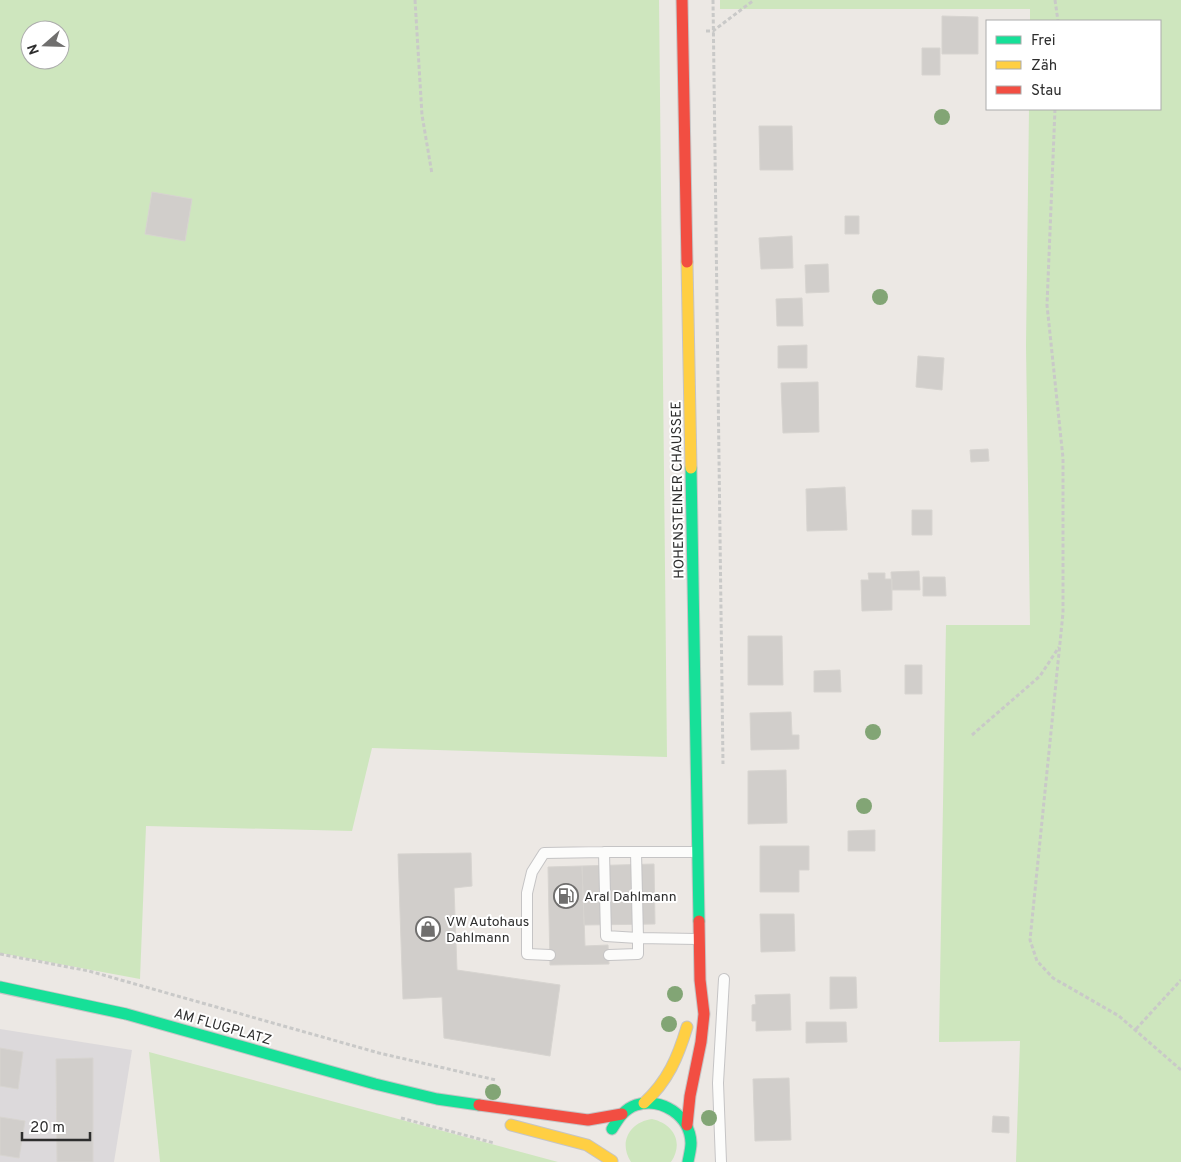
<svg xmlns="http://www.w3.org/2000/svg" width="1181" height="1162" font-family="Overpass,sans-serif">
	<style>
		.industrial { fill: #dcd9db }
		.green { fill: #cee6be; fill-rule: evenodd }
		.building { fill: #d1cecb; stroke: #d7d4d0 }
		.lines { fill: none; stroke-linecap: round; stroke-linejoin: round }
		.lane-casing { stroke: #c5c4c5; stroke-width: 12 }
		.fast-casing { stroke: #c5c4c5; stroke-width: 13 }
		.slow-casing { stroke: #c5c4c5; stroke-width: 13 }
		.jam-casing { stroke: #c5c4c5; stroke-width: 13 }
		.path { stroke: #c9c9c8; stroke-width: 3; stroke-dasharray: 4 2.5; stroke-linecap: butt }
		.lane { stroke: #fcfcfb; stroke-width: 10 }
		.fast { stroke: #16e098; stroke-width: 11 }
		.slow { stroke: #ffcf43; stroke-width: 11 }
		.jam { stroke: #f24e42; stroke-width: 11 }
		.tree { fill: #82a575 }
		.labels { text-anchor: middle; stroke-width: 4; stroke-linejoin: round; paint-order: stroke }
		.street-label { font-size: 14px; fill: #2e2e2e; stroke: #fff }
		.poi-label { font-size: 14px; fill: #2e2e2e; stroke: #fff; text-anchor: start }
	</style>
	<rect width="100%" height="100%" fill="#ece8e4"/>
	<path class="industrial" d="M 0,1029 L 132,1050 L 114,1162 L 0,1162 Z"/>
	<path class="green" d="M 0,0 L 659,0 L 667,757 L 372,748 L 352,831 L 146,826 L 140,979 L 0,953 ZM 30,30 L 60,30 L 60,60 L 30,60 Z
		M 720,0 L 1181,0 L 1181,1162 L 1016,1162 L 1020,1041 L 939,1042 L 946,625 L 1030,625 L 1026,346 L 1029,109 L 1160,109 L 1160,21 L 1030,21 L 1030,9 L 720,9 Z
		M 149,1052 L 558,1162 L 160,1162 Z
		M 652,1119 C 674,1124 684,1143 671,1162 L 631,1162 C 618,1142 630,1122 652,1119 Z"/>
	<path class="building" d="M 942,16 L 978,17 L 978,54 L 942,54 Z
		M 922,48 L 940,48 L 940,75 L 922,75 Z
		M 759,126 L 792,126 L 793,170 L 760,170 Z
		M 152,192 L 192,199 L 185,241 L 145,234 Z
		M 845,216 L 859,216 L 859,234 L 845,234 Z
		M 792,236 L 793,268 L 761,269 L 759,238 Z
		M 828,264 L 829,292 L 806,293 L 805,265 Z
		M 802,298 L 803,326 L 777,326 L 776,299 Z
		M 807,345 L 807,368 L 778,368 L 778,346 Z
		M 918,356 L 944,358 L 942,390 L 916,387 Z
		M 818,382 L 819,432 L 783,433 L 781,383 Z
		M 988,449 L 989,461 L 971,462 L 970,450 Z
		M 845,487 L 847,530 L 807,531 L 806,489 Z
		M 912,510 L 932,510 L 932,535 L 912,535 Z
		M 919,571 L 920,590 L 892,590 L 891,572 Z
		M 868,573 L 885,573 L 885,579 L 892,579 L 892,610 L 862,611 L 861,580 L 869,580 Z
		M 923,577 L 945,577 L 946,596 L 923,596 Z
		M 748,636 L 782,636 L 783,685 L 748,685 Z
		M 905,665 L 922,665 L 922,694 L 905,694 Z
		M 840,670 L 841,692 L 814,692 L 814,671 Z
		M 791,712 L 792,735 L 799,735 L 799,749 L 751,750 L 750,713 Z
		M 786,770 L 787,823 L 748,824 L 748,771 Z
		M 875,830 L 875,851 L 848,851 L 848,831 Z
		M 760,846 L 809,846 L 809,870 L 799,870 L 799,892 L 760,892 Z
		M 471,853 L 472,886 L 454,888 L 457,970 L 560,985 L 550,1056 L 444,1038 L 442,997 L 403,999 L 398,854 Z
		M 654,864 L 655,924 L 584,925 L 582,866 Z
		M 582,866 L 585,946 L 608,945 L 609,964 L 550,965 L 548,867 Z
		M 760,914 L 794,914 L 795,951 L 761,952 Z
		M 830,977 L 856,977 L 857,1008 L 830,1009 Z
		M 790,994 L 791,1030 L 756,1031 L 756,1021 L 752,1021 L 752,1005 L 756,1004 L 755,995 Z
		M 806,1022 L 846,1022 L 847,1042 L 806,1043 Z
		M 0,1048 L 23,1052 L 18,1089 L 0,1086 Z
		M 93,1058 L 93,1162 L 57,1162 L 56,1059 Z
		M 789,1078 L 791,1140 L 755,1141 L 753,1079 Z
		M 993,1116 L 1009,1117 L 1009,1133 L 992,1132 Z
		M 0,1117 L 25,1121 L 19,1158 L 0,1155 Z"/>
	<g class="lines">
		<defs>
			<path id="lane" d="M 696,852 L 636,852 L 638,938 L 697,939
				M 550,955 L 527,954 L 527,893 L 532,872 L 544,853 L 604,852
				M 609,955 L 638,954 L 638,938 L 606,936 L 604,852 L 636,852
				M 721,1162 L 718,1083 L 724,979"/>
			<path id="fast" d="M 691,468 L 699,921
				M 0,987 L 126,1014 L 375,1084 L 437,1099 L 479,1105
				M 612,1129 C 618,1119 624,1109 636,1105 C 661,1097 690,1115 691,1143 C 691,1149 689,1156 688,1162"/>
			<path id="slow" d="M 687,262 L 691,468
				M 644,1103 C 668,1081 678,1057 687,1027
				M 511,1125 L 587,1145 L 612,1161"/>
			<path id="jam" d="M 682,0 L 687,262
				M 479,1105 L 588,1120 L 622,1114
				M 687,1125 L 690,1096 L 701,1042 L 704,1014 L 700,980 L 699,921"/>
		</defs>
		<use href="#lane" class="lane-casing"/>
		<use href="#fast" class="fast-casing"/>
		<use href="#slow" class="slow-casing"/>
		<use href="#jam" class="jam-casing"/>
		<path class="path" d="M 415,0 L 422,115 L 432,174
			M 713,0 L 723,764
			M 1055,0 L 1058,21
			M 706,31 L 713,31 L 754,0
			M 1055,109 L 1047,305 L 1063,458 L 1063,613 L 1030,940 L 1037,961 L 1053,978 L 1119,1016 L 1181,1070
			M 972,735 L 1040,676 L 1059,647
			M 0,954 L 89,971 L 379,1053 L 496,1080
			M 1136,1029 L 1181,980
			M 401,1118 L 494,1143"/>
		<use href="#lane" class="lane"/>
		<use href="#fast" class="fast"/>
		<use href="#slow" class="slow"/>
		<use href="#jam" class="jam"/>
	</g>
	<g class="tree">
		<circle cx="942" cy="117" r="8"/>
		<circle cx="880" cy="297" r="8"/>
		<circle cx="873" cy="732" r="8"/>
		<circle cx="864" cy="806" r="8"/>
		<circle cx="675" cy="994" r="8"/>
		<circle cx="669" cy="1024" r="8"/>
		<circle cx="493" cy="1092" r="8"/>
		<circle cx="709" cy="1118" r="8"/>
	</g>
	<defs>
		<symbol id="fuel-ring" viewBox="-11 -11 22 22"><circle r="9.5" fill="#fff" stroke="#706f6e" stroke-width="1.5"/><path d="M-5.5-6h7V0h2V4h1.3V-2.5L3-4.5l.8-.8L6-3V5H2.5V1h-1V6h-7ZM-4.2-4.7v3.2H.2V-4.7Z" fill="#706f6e"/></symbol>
		<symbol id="shop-ring" viewBox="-11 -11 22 22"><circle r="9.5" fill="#fff" stroke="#706f6e" stroke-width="1.5"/><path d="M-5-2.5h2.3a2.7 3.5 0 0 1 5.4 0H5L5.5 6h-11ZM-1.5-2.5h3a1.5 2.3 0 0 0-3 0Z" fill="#706f6e"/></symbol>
	</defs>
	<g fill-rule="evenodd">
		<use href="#fuel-ring" x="552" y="882" width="28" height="28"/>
		<use href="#shop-ring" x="414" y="915" width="28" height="28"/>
	</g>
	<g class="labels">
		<g class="street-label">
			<text transform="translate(677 490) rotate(-91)" y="5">HOHENSTEINER CHAUSSEE</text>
			<text transform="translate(223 1026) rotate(16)" y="5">AM FLUGPLATZ</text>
		</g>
		<g class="poi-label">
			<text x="584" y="901">Aral Dahlmann</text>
			<text x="446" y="926">VW Autohaus<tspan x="446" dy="16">Dahlmann</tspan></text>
		</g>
	</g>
	<rect x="986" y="20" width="175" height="90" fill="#ffffff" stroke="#ababab"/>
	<rect x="996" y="36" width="25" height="8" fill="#16e098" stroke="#ababab"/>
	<text x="1031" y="45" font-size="15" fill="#2e2e2e">Frei</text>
	<rect x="996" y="61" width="25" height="8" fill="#ffcf43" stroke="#ababab"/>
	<text x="1031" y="70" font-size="15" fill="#2e2e2e">Zäh</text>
	<rect x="996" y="86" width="25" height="8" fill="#f24e42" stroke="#ababab"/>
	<text x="1031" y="95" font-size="15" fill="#2e2e2e">Stau</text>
	<g transform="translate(45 45) rotate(250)"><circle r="24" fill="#ffffff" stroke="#ababab"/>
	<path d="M0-4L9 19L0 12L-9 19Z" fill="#706f6e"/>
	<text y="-8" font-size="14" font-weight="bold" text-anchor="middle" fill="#2e2e2e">N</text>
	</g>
	<path d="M22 1132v8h68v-8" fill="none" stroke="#2e2e2e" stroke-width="2.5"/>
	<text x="30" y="1132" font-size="15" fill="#2e2e2e" stroke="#ffffff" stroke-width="4" paint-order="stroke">20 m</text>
</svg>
